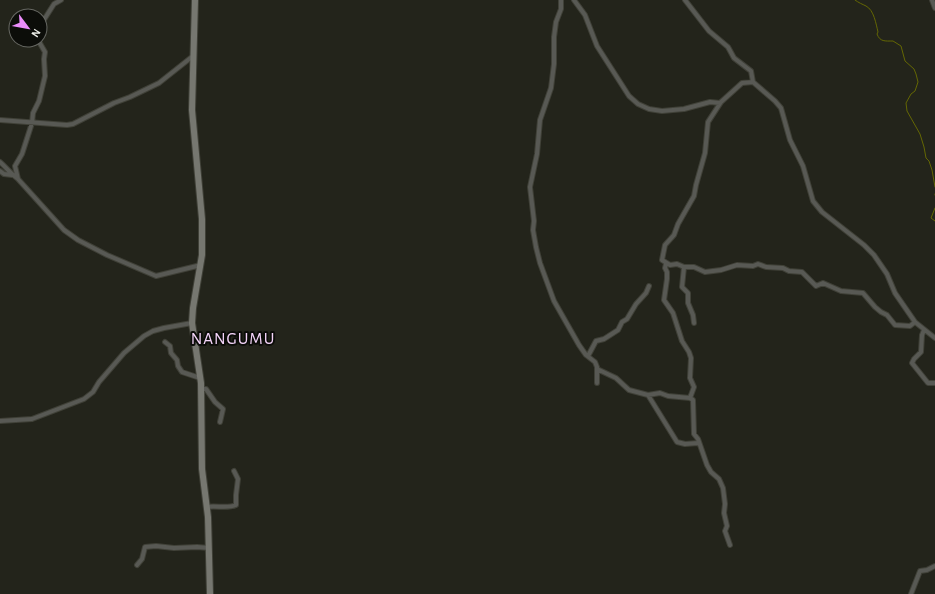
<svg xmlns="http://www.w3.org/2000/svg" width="935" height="594" font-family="'Alegreya Sans',sans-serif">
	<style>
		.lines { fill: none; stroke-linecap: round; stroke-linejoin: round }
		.stream { stroke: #646703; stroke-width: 1 }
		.street-casing { stroke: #404138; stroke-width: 6 }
		.secondary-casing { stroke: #404138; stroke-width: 8 }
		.street { stroke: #585954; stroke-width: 4 }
		.secondary { stroke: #767770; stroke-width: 6 }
		.labels { text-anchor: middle; stroke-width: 4; stroke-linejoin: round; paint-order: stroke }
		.quarter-label { font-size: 17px; letter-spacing: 1px; fill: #f5d5fa; stroke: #0c0d09 }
	</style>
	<rect width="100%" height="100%" fill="#23241b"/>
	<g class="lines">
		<path class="stream" d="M 855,0 C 859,3 862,4 866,6 C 874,10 876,24 878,32 L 877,34 C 880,42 885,41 893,41 L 901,46 L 905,61 L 914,69 L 916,74 L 918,82 L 915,91 L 911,94 L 906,103 L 907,111 L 920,134 L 924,147 L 926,158 L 929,161 L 932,170 L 935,187
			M 935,194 L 935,195
			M 935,208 L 931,218 L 935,221"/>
		<defs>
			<path id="street" d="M 561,0 L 561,9 L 556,22 L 554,37 L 554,64 L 551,88 L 540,120 L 537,154 L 530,187 L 534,221 L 533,230 L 536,247 L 540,263 L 554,301 L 579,345 L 586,355 L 595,362 L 597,367 L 597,383
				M 574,0 L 585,15 L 597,46 L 629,96 L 638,104 L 649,109 L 662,111 L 684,109 L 710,102 L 720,103
				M 685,0 L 709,31 L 728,47 L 734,58 L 751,71 L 753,82
				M 932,0 L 935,8
				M 40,26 L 54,4 L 61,0
				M 38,40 L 45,52 L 44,59 L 45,76 L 39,101 L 33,113 L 32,123 L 22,154 L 15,166 L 18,179 L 64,230 L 78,240 L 107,255 L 156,276 L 201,265
				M 0,120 L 67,125 L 73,124 L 114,103 L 130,97 L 159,83 L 193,56
				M 0,162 C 6,167 10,173 17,178
				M 0,171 L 4,174 L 12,175
				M 666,264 L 665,268 L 667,272 L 667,279 L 664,300 L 673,313 L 682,341 L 689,352 L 691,358 L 690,378 L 694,387 L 690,398 L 693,400 L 694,434 L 698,439 L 707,465 L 711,472 L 719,479 L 723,488 L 725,504 L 724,513 L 727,526 L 725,531 L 730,545
				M 684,267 L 682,287 L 688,293 L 688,303 L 693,315 L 694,323
				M 915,322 L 910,326 L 895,325 L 887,315 L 881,312 L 875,307 L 863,293 L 841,291 L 823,283 L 816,286 L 802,272 L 789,271 L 783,268 L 766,267 L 758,264 L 753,266 L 737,265 L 721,270 L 705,272 L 694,267 L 684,267 L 677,264 L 670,265 L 662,260 L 665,245 L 674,235 L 678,224 L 694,196 L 696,185 L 705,153 L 708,122 L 721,102 L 742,83 L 753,82 L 775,101 L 781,108 L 790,140 L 803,166 L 813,201 L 822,212 L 864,245 L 874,255 L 887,274 L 895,293 L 915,322 L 935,338
				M 924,330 L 922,335 L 921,352 L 914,359 L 912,363 L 928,383 L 935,383
				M 165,342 L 170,346 L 171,353 L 177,360 L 178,366 L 182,372 L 200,378
				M 588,356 L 596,341 L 604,339 L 618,330 L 622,322 L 627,319 L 636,304 L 646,293 L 649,286
				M 597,369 L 616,378 L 629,390 L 648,395 L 677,442 L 685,444 L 698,443
				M 201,389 L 206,389 L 215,402 L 223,409 L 220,422
				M 648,395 L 660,393 L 668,396 L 690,398
				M 0,421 L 32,419 L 84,399 L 93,392 L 99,382 L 124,353 L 144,336 L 153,331 L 164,328 L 192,323
				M 206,507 C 216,505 227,509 236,505 L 236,495 L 238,479 L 234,471
				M 137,565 L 142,559 L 145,547 L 156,546 L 174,548 L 197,547 L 209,548
				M 911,594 L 920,571 L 927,570 L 935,566"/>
			<path id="secondary" d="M 195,0 L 192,110 L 202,219 L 202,255 L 193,308 L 192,323 L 201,383 L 202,469 L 208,517 L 210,594"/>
		</defs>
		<use href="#street" class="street-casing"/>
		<use href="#secondary" class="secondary-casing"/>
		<use href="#street" class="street"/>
		<use href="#secondary" class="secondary"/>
	</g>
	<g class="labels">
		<g class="quarter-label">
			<text x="233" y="344">NANGUMU</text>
		</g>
	</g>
	<g transform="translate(28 28) rotate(122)"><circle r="19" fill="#0c0d09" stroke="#676863"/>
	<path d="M0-3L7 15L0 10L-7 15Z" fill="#eb8dfb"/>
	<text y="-6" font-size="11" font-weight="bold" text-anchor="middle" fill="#f0f1eb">N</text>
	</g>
</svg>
